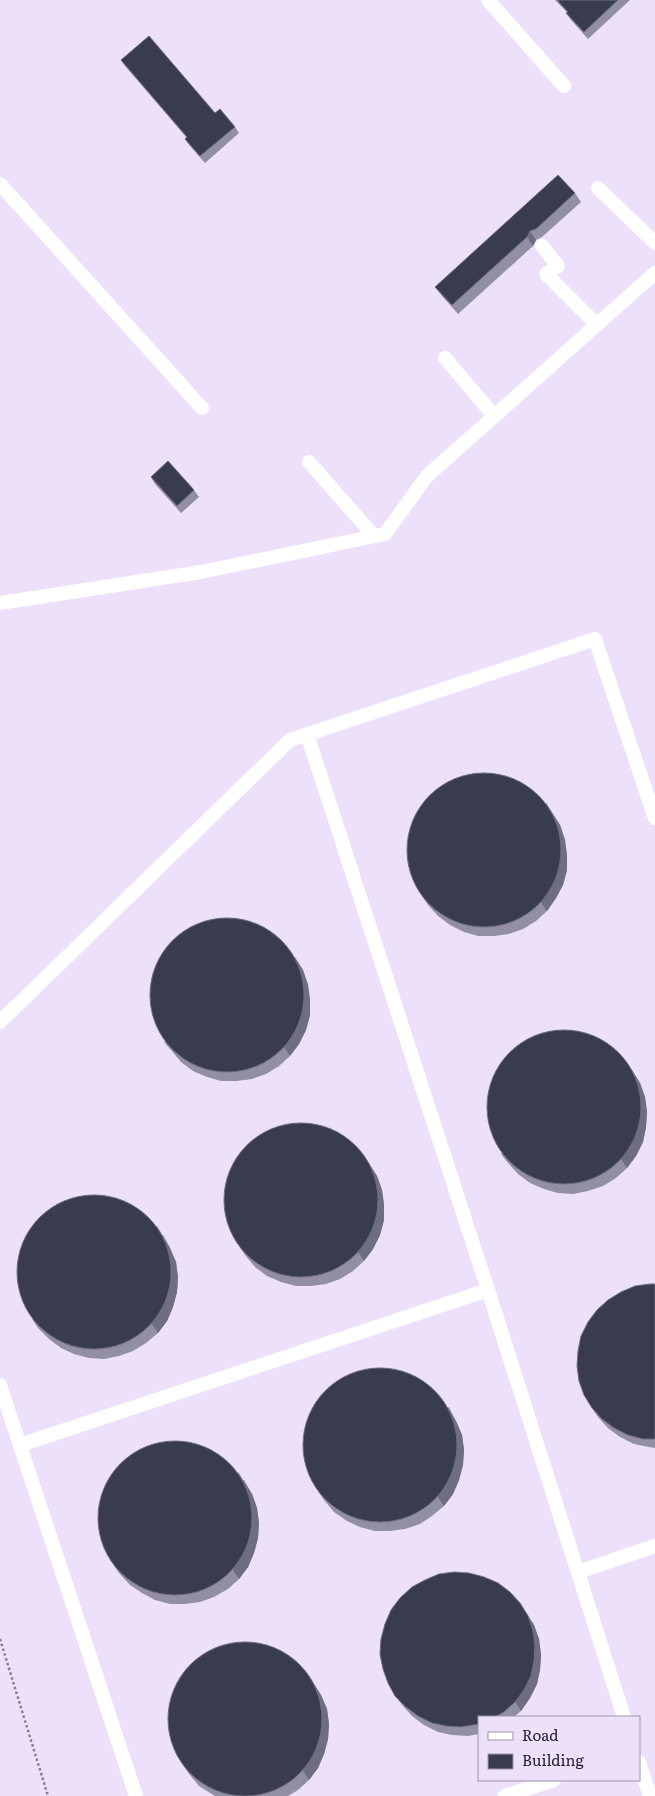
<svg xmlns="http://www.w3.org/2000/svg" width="655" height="1796" font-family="Literata,serif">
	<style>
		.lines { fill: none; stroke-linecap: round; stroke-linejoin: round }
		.path { stroke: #877f91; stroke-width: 2.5; stroke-dasharray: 2.5 2.5; stroke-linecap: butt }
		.minor { stroke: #fff; stroke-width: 14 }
		.wall { fill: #928ea6 }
		.shaded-wall { fill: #6f6d84 }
		.building { fill: #393c51; stroke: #6f6d84 }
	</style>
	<rect width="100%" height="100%" fill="#ece0fa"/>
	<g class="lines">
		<path class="path" d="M 0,1639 L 48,1796"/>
		<path class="minor" d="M 488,0 L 564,86
			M 0,184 L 202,408
			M 598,188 L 655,243
			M 542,246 L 558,266 L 546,274 L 597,325
			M 445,358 L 494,416
			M 309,462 L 374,536
			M 0,603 L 201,572 L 385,534 L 427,476 L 655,273
			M 307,734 L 488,1290 L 624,1717
			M 0,1022 L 290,740 L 595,639 L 655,818
			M 0,1385 L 136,1796
			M 20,1445 L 488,1290
			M 578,1572 L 655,1546
			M 639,1762 L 650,1796
			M 505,1796 L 554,1780"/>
	</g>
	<path class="wall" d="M 555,0 L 630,0 L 588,39 L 571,20 L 566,13 L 567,12 Z
		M 121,60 L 215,113 L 235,127 L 239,133 L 205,163 L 190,146 L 185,139 L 187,138 L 125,66 Z
		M 575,193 L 581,202 L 542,237 L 536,240 L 533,246 L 458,314 L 442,296 L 435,287 Z
		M 151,477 L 194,490 L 199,497 L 181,513 L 155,484 Z
		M 546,803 L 560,825 L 565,840 L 567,855 L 567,870 L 563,885 L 556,898 L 547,911 L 536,921 L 523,929 L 509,934 L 494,936 L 478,936 L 464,932 L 450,925 L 438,916 L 428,905 L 422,896 Z
		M 295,957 L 303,970 L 308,985 L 310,1000 L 310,1015 L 306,1030 L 299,1044 L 290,1056 L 279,1066 L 266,1074 L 252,1079 L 237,1081 L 221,1081 L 207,1077 L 193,1071 L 181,1062 L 171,1050 L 164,1042 Z
		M 632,1070 L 640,1083 L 645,1097 L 647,1112 L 646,1127 L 643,1142 L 636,1156 L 627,1168 L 616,1178 L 603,1186 L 588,1191 L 573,1194 L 558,1193 L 544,1189 L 530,1183 L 518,1174 L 508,1163 L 501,1154 Z
		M 363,1154 L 377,1176 L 382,1190 L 384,1205 L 384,1220 L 380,1235 L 373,1249 L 364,1261 L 353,1271 L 340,1279 L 326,1284 L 311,1286 L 296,1286 L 281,1282 L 267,1276 L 255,1267 L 245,1255 L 239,1246 Z
		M 163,1235 L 170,1248 L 176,1262 L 178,1277 L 177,1292 L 173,1307 L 167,1321 L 158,1333 L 146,1343 L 133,1351 L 119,1356 L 104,1359 L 89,1358 L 74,1354 L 61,1348 L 49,1339 L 38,1328 L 32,1319 Z
		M 655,1284 L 655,1448 L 649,1447 L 634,1444 L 620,1437 L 608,1428 L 598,1417 L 592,1408 Z
		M 449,1407 L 456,1421 L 462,1435 L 464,1450 L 463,1465 L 459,1480 L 453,1494 L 444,1506 L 432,1516 L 420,1524 L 405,1529 L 390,1531 L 375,1531 L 360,1527 L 347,1521 L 334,1512 L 324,1500 L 318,1491 Z
		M 244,1480 L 252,1494 L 257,1508 L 259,1523 L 258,1538 L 254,1553 L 248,1567 L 239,1579 L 228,1589 L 214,1597 L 200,1602 L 185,1604 L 170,1604 L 155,1600 L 142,1593 L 130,1585 L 119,1573 L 113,1564 Z
		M 520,1603 L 534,1625 L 539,1639 L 541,1655 L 540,1670 L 537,1684 L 530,1698 L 521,1711 L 514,1717 L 479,1717 L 479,1734 L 468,1736 L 452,1735 L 438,1732 L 424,1725 L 412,1716 L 402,1705 L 395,1696 Z
		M 307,1673 L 321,1695 L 327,1709 L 329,1724 L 328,1739 L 324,1754 L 318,1768 L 309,1780 L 298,1790 L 288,1796 L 215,1796 L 199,1786 L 189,1774 L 183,1765 Z"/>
	<path class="shaded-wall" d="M 530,231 L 536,240 L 533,246 L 527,237 Z
		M 546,803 L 560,825 L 565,840 L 567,855 L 567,870 L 563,885 L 556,898 L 547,911 L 541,902 Z
		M 289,949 L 303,970 L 308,985 L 310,1000 L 310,1015 L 306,1030 L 299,1044 L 290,1056 L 284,1047 Z
		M 626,1061 L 640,1083 L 645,1097 L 647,1112 L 646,1127 L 643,1142 L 636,1156 L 627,1168 L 621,1159 Z
		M 363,1154 L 377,1176 L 382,1190 L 384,1205 L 384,1220 L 380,1235 L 373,1249 L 364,1261 L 358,1252 Z
		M 157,1226 L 170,1248 L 176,1262 L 178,1277 L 177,1292 L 173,1307 L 167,1321 L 158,1333 L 152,1324 Z
		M 442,1399 L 456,1421 L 462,1435 L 464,1450 L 463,1465 L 459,1480 L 453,1494 L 444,1506 L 438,1497 Z
		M 238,1472 L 252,1494 L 257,1508 L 259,1523 L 258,1538 L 254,1553 L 248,1567 L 239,1579 L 233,1570 Z
		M 520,1603 L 534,1625 L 539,1639 L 541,1655 L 540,1670 L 537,1684 L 530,1698 L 521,1711 L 515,1702 Z
		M 307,1673 L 321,1695 L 327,1709 L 329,1724 L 328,1739 L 324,1754 L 318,1768 L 309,1780 L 303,1771 Z"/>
	<path class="building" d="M 557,0 L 618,0 L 584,32 L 566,13 L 568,12 Z
		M 149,36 L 215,113 L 220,109 L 235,127 L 200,156 L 185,139 L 187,137 L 121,60 Z
		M 558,175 L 575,193 L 536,229 L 530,231 L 527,237 L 452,305 L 435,287 Z
		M 168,461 L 194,490 L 177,506 L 151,477 Z
		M407 850a77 77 0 1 1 154 0a77 77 0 1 1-154 0Z
		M150 995a77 77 0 1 1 154 0a77 77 0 1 1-154 0Z
		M487 1107a77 77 0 1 1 154 0a77 77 0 1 1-154 0Z
		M224 1200a77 77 0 1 1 154 0a77 77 0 1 1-154 0Z
		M17 1272a77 77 0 1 1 154 0a77 77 0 1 1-154 0Z
		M 650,1284 L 655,1284 L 655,1439 L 643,1439 L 628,1435 L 614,1428 L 602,1419 L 592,1408 L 584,1395 L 579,1381 L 577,1366 L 578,1351 L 581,1336 L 588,1322 L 597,1310 L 608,1300 L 621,1292 L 635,1286 Z
		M303 1445a77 77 0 1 1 154 0a77 77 0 1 1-154 0Z
		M98 1518a77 77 0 1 1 154 0a77 77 0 1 1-154 0Z
		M 454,1572 L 469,1573 L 484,1577 L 498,1583 L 510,1592 L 520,1603 L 528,1616 L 533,1631 L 535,1646 L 534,1661 L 531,1676 L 524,1690 L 515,1702 L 504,1712 L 495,1717 L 479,1717 L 479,1724 L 461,1727 L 446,1726 L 432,1723 L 418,1716 L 406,1707 L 395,1696 L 388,1683 L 383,1669 L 380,1654 L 381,1639 L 385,1624 L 391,1610 L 400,1598 L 412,1587 L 425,1580 L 439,1574 Z
		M168 1719a77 77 0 1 1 154 0a77 77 0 1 1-154 0Z"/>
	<rect x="478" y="1716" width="162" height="65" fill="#ece0fa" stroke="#9c93a7"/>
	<rect x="488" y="1732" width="25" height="8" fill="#ffffff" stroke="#9c93a7"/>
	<text x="522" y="1741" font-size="15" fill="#25202a">Road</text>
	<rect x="488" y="1754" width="25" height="15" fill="#393c51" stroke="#9c93a7"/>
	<text x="522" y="1766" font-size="15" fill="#25202a">Building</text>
</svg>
